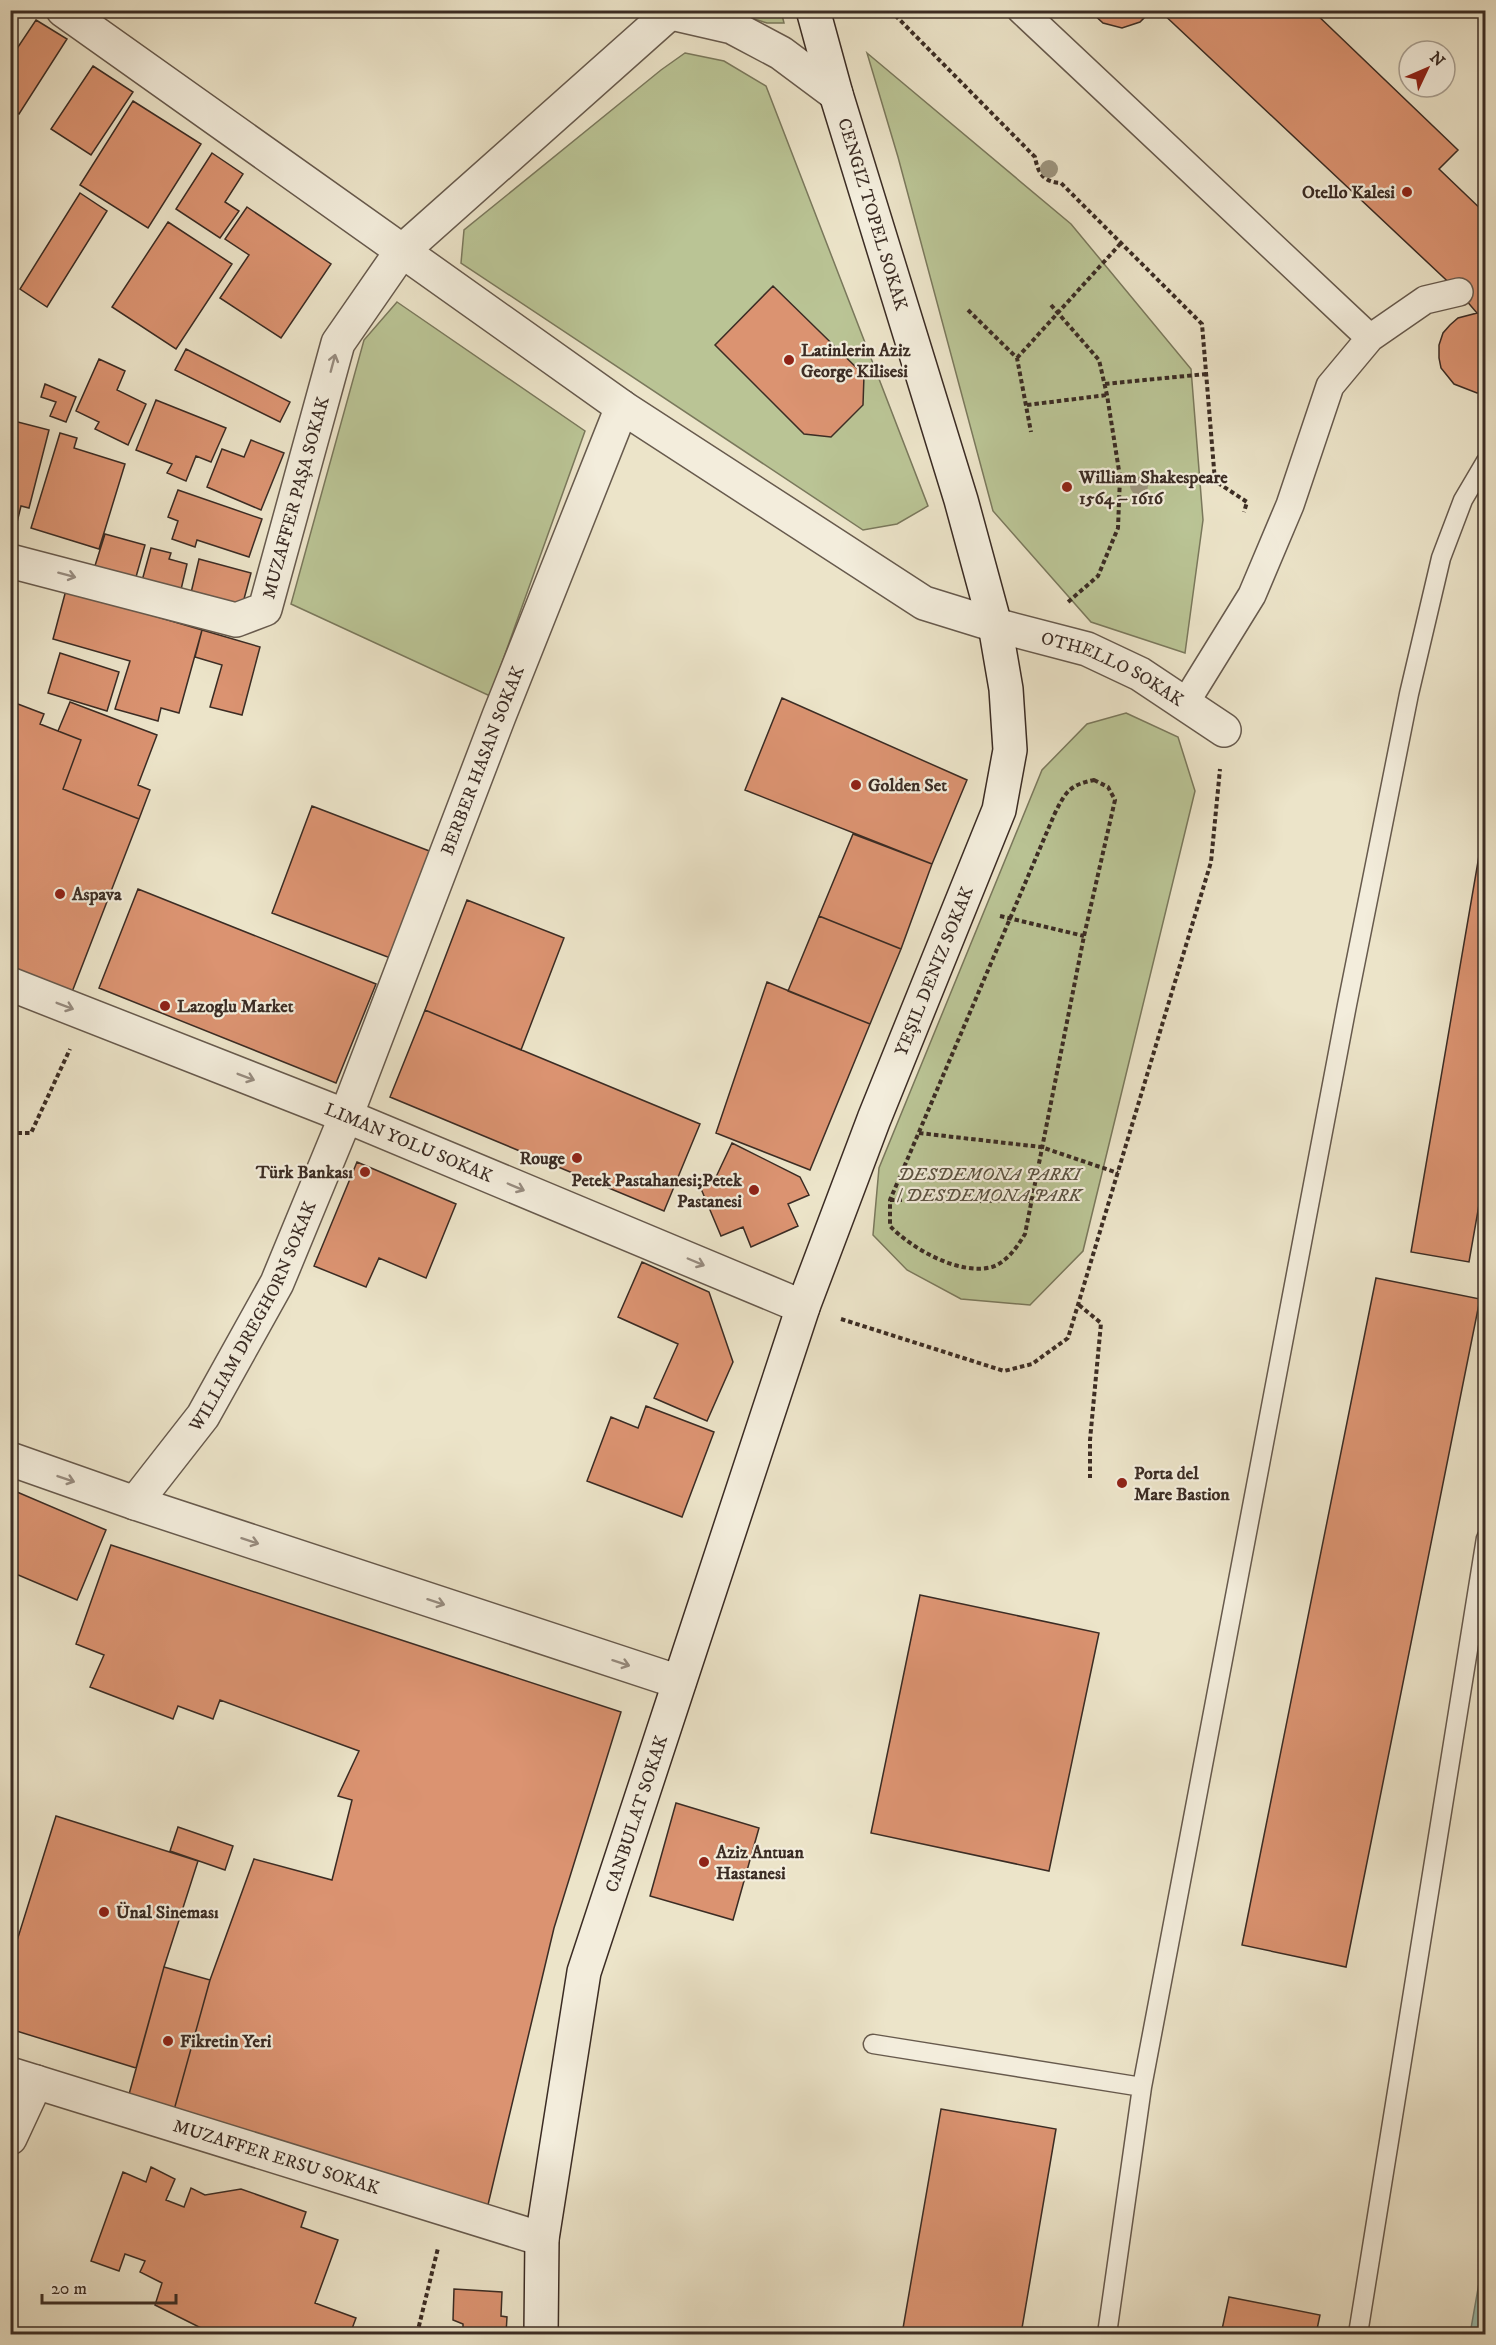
<svg xmlns="http://www.w3.org/2000/svg" width="1496" height="2345" font-family="'IM FELL DW Pica',serif">
	<style>
		.green { fill: #bac495; stroke: #7a785c; stroke-width: 1.5 }
		.water { fill: #9abfb0; stroke: #748478; stroke-width: 1.5 }
		.building { fill: #db9371; stroke: #3b2c24; stroke-width: 1.5 }
		.lines { fill: none; stroke-linecap: round; stroke-linejoin: round }
		.service-casing { stroke: #675a4d; stroke-width: 21 }
		.pedestrian-casing { stroke: #675a4d; stroke-width: 30 }
		.minor-casing { stroke: #675a4d; stroke-width: 36 }
		.secondary-casing { stroke: #3b2c24; stroke-width: 36 }
		.path { stroke: #3b2c24; stroke-width: 4; stroke-dasharray: 4.5 3; stroke-linecap: butt }
		.service { stroke: #f3eddc; stroke-width: 18 }
		.pedestrian { stroke: #f3eddc; stroke-width: 27 }
		.minor { stroke: #f3eddc; stroke-width: 33 }
		.secondary { stroke: #f3eddc; stroke-width: 33 }
		.tree { fill: #9c947e }
		.oneway { stroke: #978c80 }
		.poi-dot { fill: #8f2418; stroke: #f3eddc; stroke-width: 2 }
		.labels { text-anchor: middle; stroke-width: 4.5; stroke-linejoin: round; paint-order: stroke }
		.poi-label { font-size: 18px; font-weight: bold; fill: #3b2c24; stroke: #f3eddc; text-anchor: start }
		.street-label { font-size: 18px; fill: #3b2c24; stroke: #f3eddc }
		.park-label { font-size: 18px; font-style: italic; fill: #5b5240; stroke: #f3eddc }
	</style>
	<rect width="100%" height="100%" fill="#ece4c9"/>
	<filter id="stains"><feTurbulence type="fractalNoise" baseFrequency=".00333" numOctaves="4"/><feColorMatrix values="0 0 0 0 .2 0 0 0 0 .09 0 0 0 0 .02 0 0 0 .5 -.17"/></filter>
	<radialGradient id="worn" r=".72"><stop offset=".6" stop-color="#630" stop-opacity="0"/><stop offset="1" stop-color="#630" stop-opacity=".3"/></radialGradient>
	<path class="green" d="M 729,11 L 781,11 L 784,23 L 767,23 Z
		M 685,53 L 724,61 L 766,86 L 928,506 L 897,524 L 863,530 L 461,263 L 464,230 L 661,70 Z
		M 867,53 L 1071,224 L 1191,369 L 1203,520 L 1185,653 L 1091,622 L 993,511 L 898,157 Z
		M 397,302 L 585,431 L 490,696 L 291,604 L 364,340 Z
		M 1126,713 L 1178,737 L 1195,791 L 1083,1251 L 1030,1305 L 961,1299 L 907,1270 L 873,1235 L 879,1168 L 1042,770 L 1087,724 Z"/>
	<path class="water" d="M 1485,2249 L 1485,2334 L 1470,2334 Z"/>
	<path class="building" d="M 1089,10 L 1152,10 L 1140,22 L 1122,28 L 1103,23 Z
		M 1159,10 L 1312,10 L 1458,150 L 1439,169 L 1486,214 L 1486,392 L 1477,393 L 1454,384 L 1441,368 L 1439,358 L 1439,345 L 1443,333 L 1450,325 L 1458,318 L 1477,313 L 1459,292 Z
		M 36,20 L 67,39 L 19,114 L 10,109 L 10,59 Z
		M 93,66 L 133,92 L 91,155 L 51,129 Z
		M 133,101 L 201,144 L 148,228 L 80,185 Z
		M 212,153 L 243,174 L 225,202 L 239,211 L 220,238 L 176,209 Z
		M 80,193 L 107,211 L 47,307 L 20,289 Z
		M 247,207 L 331,264 L 281,338 L 220,298 L 249,255 L 225,239 Z
		M 168,222 L 232,264 L 176,349 L 112,307 Z
		M 773,286 L 864,375 L 863,405 L 831,437 L 804,434 L 715,345 Z
		M 186,349 L 290,402 L 280,422 L 175,370 Z
		M 99,359 L 125,371 L 117,390 L 146,404 L 128,445 L 95,429 L 99,422 L 76,411 Z
		M 45,384 L 76,397 L 66,422 L 50,416 L 56,402 L 41,397 Z
		M 156,400 L 226,428 L 211,462 L 196,456 L 186,481 L 167,473 L 172,464 L 136,450 Z
		M 10,420 L 49,430 L 29,508 L 21,506 L 11,547 Z
		M 60,433 L 77,438 L 74,448 L 125,464 L 99,549 L 31,528 Z
		M 251,440 L 284,453 L 261,510 L 207,487 L 222,449 L 244,457 Z
		M 178,490 L 262,519 L 249,557 L 197,540 L 195,547 L 172,539 L 178,521 L 168,517 Z
		M 105,534 L 145,545 L 134,584 L 93,572 Z
		M 151,548 L 171,553 L 169,559 L 187,564 L 179,598 L 140,588 Z
		M 199,559 L 251,573 L 241,610 L 190,597 Z
		M 66,590 L 202,630 L 179,713 L 161,708 L 158,721 L 115,709 L 130,661 L 53,639 Z
		M 202,630 L 260,647 L 242,715 L 210,707 L 222,665 L 195,657 Z
		M 60,653 L 119,672 L 107,711 L 48,693 Z
		M 782,698 L 967,780 L 932,864 L 745,790 Z
		M 10,701 L 44,714 L 40,724 L 81,740 L 63,789 L 139,819 L 72,992 L 10,968 Z
		M 70,702 L 157,735 L 138,785 L 150,790 L 139,819 L 63,789 L 81,740 L 58,731 Z
		M 312,806 L 432,852 L 393,959 L 272,913 Z
		M 1486,815 L 1486,1165 L 1469,1262 L 1411,1252 Z
		M 853,834 L 932,864 L 901,949 L 819,916 Z
		M 138,889 L 376,984 L 336,1083 L 99,988 Z
		M 467,900 L 564,938 L 521,1050 L 425,1010 Z
		M 819,916 L 901,949 L 870,1024 L 788,991 Z
		M 767,982 L 870,1024 L 810,1170 L 716,1133 Z
		M 425,1010 L 700,1124 L 664,1211 L 390,1097 Z
		M 732,1143 L 800,1177 L 809,1195 L 788,1204 L 798,1226 L 751,1247 L 743,1227 L 721,1236 L 699,1184 L 716,1177 Z
		M 357,1162 L 456,1204 L 426,1278 L 379,1258 L 366,1287 L 314,1266 Z
		M 642,1262 L 709,1292 L 733,1362 L 707,1421 L 654,1398 L 678,1344 L 618,1317 Z
		M 1376,1278 L 1480,1299 L 1346,1967 L 1242,1945 Z
		M 646,1406 L 714,1432 L 682,1517 L 587,1481 L 611,1417 L 638,1428 Z
		M 10,1489 L 106,1530 L 77,1600 L 16,1574 L 10,1588 Z
		M 111,1545 L 621,1712 L 554,1928 L 487,2209 L 174,2110 L 210,1980 L 254,1859 L 332,1880 L 352,1800 L 338,1796 L 359,1751 L 220,1700 L 213,1719 L 178,1706 L 173,1719 L 90,1687 L 104,1655 L 76,1644 Z
		M 920,1595 L 1099,1633 L 1049,1871 L 871,1833 Z
		M 676,1803 L 759,1828 L 733,1920 L 650,1896 Z
		M 56,1816 L 198,1861 L 164,1967 L 136,2068 L 10,2029 L 10,1963 Z
		M 178,1827 L 233,1846 L 225,1870 L 170,1851 Z
		M 164,1967 L 210,1980 L 174,2110 L 128,2098 Z
		M 941,2109 L 1056,2129 L 1021,2334 L 902,2334 Z
		M 151,2167 L 175,2179 L 166,2200 L 184,2207 L 191,2188 L 205,2195 L 241,2189 L 306,2212 L 301,2227 L 338,2240 L 315,2303 L 356,2318 L 350,2334 L 213,2334 L 155,2305 L 162,2283 L 140,2272 L 145,2261 L 125,2254 L 119,2271 L 91,2261 L 123,2172 L 146,2182 Z
		M 454,2289 L 502,2292 L 501,2316 L 507,2317 L 506,2334 L 463,2334 L 463,2324 L 453,2320 Z
		M 1229,2297 L 1320,2315 L 1316,2334 L 1221,2334 Z"/>
	<g class="lines">
		<defs>
			<path id="service" d="M 873,2044 L 1142,2087
				M 1107,2334 L 1142,2087 L 1347,1005 L 1409,694 L 1441,558 L 1463,500 L 1486,461
				M 1358,2334 L 1486,1538"/>
			<path id="pedestrian" d="M 1021,10 L 1370,338
				M 1184,705 L 1252,595 L 1290,505 L 1330,386 L 1370,338 L 1425,300 L 1459,292"/>
			<g id="minor">
				<path id="s1" d="M 63,10 L 622,407 L 924,603 L 995,625 L 1087,649 L 1140,674 L 1224,730"/>
				<path d="M 671,13 L 732,27 L 781,53 L 836,94"/>
				<path id="s2" d="M 10,561 L 236,620 L 265,609 L 338,343 L 401,252 L 673,10"/>
				<path id="s3" d="M 10,984 L 346,1116 L 803,1307"/>
				<path d="M 10,1459 L 135,1503 L 679,1682"/>
				<path id="s4" d="M 135,1503 L 203,1416 L 277,1283 L 346,1116 L 499,716 L 622,407"/>
				<path id="s5" d="M 10,2074 L 542,2239"/>
				<path d="M 10,2138 L 36,2082"/>
			</g>
			<g id="secondary">
				<path id="s6" d="M 541,2334 L 542,2239 L 584,1972 L 803,1307 L 874,1119 L 999,810 L 1010,750 L 1006,689 L 995,625 L 961,500 L 836,94 L 813,10"/>
			</g>
		</defs>
		<use href="#service" class="service-casing"/>
		<use href="#pedestrian" class="pedestrian-casing"/>
		<use href="#minor" class="minor-casing"/>
		<use href="#secondary" class="secondary-casing"/>
		<path class="path" d="M 890,10 L 1035,157 C 1038,174 1044,182 1061,183 L 1202,324 L 1215,481 L 1247,502 L 1244,512
			M 1051,305 L 1099,360 L 1107,395 L 1120,477 L 1118,528 L 1098,576 L 1068,602
			M 968,310 L 1017,358 L 1031,432
			M 1017,358 L 1121,243
			M 1105,384 L 1206,374
			M 1027,405 L 1107,395
			M 1094,780 L 1108,787 L 1115,800 L 1084,936 L 1025,1234 C 1017,1247 1007,1262 992,1267 C 959,1276 911,1248 890,1226 L 890,1200 L 1055,813 C 1066,791 1070,785 1094,780 Z
			M 1000,916 L 1084,936
			M 10,1133 L 31,1133 L 70,1049
			M 919,1133 L 1041,1147 L 1118,1173
			M 890,1200 L 1031,1201
			M 1079,1305 L 1101,1323 L 1090,1440 L 1090,1478
			M 841,1319 L 1004,1371 L 1032,1364 L 1068,1338 L 1211,862 L 1220,769
			M 417,2334 L 438,2248"/>
		<use href="#service" class="service"/>
		<use href="#pedestrian" class="pedestrian"/>
		<use href="#minor" class="minor"/>
		<use href="#secondary" class="secondary"/>
	</g>
	<g class="tree">
		<circle cx="1049" cy="169" r="9"/>
		<circle cx="1139" cy="486" r="9"/>
	</g>
	<defs><path id="oneway-shaft" d="M-6 0H5M1.5-3L5.5 0L1.5 3" fill="none" stroke-width="1.6" stroke-linecap="round" stroke-linejoin="round" transform="scale(1.5)"/></defs>
	<g class="oneway">
		<use href="#oneway-shaft" transform="translate(333 363) rotate(-75)"/>
		<use href="#oneway-shaft" transform="translate(67 575) rotate(15)"/>
		<use href="#oneway-shaft" transform="translate(65 1006) rotate(21)"/>
		<use href="#oneway-shaft" transform="translate(246 1077) rotate(21)"/>
		<use href="#oneway-shaft" transform="translate(516 1187) rotate(23)"/>
		<use href="#oneway-shaft" transform="translate(696 1262) rotate(23)"/>
		<use href="#oneway-shaft" transform="translate(66 1479) rotate(19)"/>
		<use href="#oneway-shaft" transform="translate(250 1541) rotate(18)"/>
		<use href="#oneway-shaft" transform="translate(436 1602) rotate(18)"/>
		<use href="#oneway-shaft" transform="translate(621 1663) rotate(18)"/>
	</g>
	<g class="poi-dot">
		<circle cx="1407" cy="192" r="6"/>
		<circle cx="789" cy="360" r="6"/>
		<circle cx="1067" cy="487" r="6"/>
		<circle cx="856" cy="785" r="6"/>
		<circle cx="60" cy="894" r="6"/>
		<circle cx="165" cy="1006" r="6"/>
		<circle cx="577" cy="1158" r="6"/>
		<circle cx="365" cy="1172" r="6"/>
		<circle cx="754" cy="1190" r="6"/>
		<circle cx="1122" cy="1483" r="6"/>
		<circle cx="704" cy="1862" r="6"/>
		<circle cx="104" cy="1912" r="6"/>
		<circle cx="168" cy="2041" r="6"/>
	</g>
	<g class="labels">
		<g class="poi-label">
			<text x="1395" y="198" text-anchor="end">Otello Kalesi</text>
			<text x="801" y="356">Latinlerin Aziz<tspan x="801" dy="21">George Kilisesi</tspan></text>
			<text x="1079" y="483">William Shakespeare<tspan x="1079" dy="21">1564 – 1616</tspan></text>
			<text x="868" y="791">Golden Set</text>
			<text x="72" y="900">Aspava</text>
			<text x="177" y="1012">Lazoglu Market</text>
			<text x="565" y="1164" text-anchor="end">Rouge</text>
			<text x="353" y="1178" text-anchor="end">Türk Bankası</text>
			<text x="742" y="1186" text-anchor="end">Petek Pastahanesi;Petek<tspan x="742" dy="21">Pastanesi</tspan></text>
			<text x="1134" y="1479">Porta del<tspan x="1134" dy="21">Mare Bastion</tspan></text>
			<text x="716" y="1858">Aziz Antuan<tspan x="716" dy="21">Hastanesi</tspan></text>
			<text x="116" y="1918">Ünal Sineması</text>
			<text x="180" y="2047">Fikretin Yeri</text>
		</g>
		<g class="street-label">
			<text transform="translate(873 214) rotate(73)" y="6">CENGIZ TOPEL SOKAK</text>
			<text dy="6" stroke="none"><textPath href="#s2" startOffset="380">MUZAFFER PAŞA SOKAK</textPath></text>
			<text dy="6" stroke="none"><textPath href="#s1" startOffset="1246">OTHELLO SOKAK</textPath></text>
			<text dy="6" stroke="none"><textPath href="#s4" startOffset="824">BERBER HASAN SOKAK</textPath></text>
			<text dy="6" stroke="none"><textPath href="#s6" startOffset="1426">YEŞIL DENIZ SOKAK</textPath></text>
			<text dy="6" stroke="none"><textPath href="#s3" startOffset="429">LIMAN YOLU SOKAK</textPath></text>
			<text dy="6" stroke="none"><textPath href="#s4" startOffset="222">WILLIAM DREGHORN SOKAK</textPath></text>
			<text dy="6" stroke="none"><textPath href="#s6" startOffset="532">CANBULAT SOKAK</textPath></text>
			<text dy="6" stroke="none"><textPath href="#s5" startOffset="279">MUZAFFER ERSU SOKAK</textPath></text>
		</g>
		<g class="park-label">
			<text x="989" y="1180">DESDEMONA PARKI<tspan x="989" dy="21">/ DESDEMONA PARK</tspan></text>
		</g>
	</g>
	<rect width="1496" height="2345" fill="none" stroke="#ece4c9" stroke-width="36"/>
	<rect x="12" y="12" width="1472" height="2321" fill="none" stroke="#3b2c24" stroke-width="3"/>
	<rect x="18" y="18" width="1460" height="2309" fill="none" stroke="#3b2c24" stroke-width="1.5"/>
	<g transform="translate(1427 69) rotate(46)"><circle r="28" fill="#f3eddc" stroke="#a9a092" stroke-width="1.5"/>
	<path d="M0-4.5L10 22L0 15L-10 22Z" fill="#8f2418"/>
	<text y="-9" font-size="16" font-weight="bold" text-anchor="middle" fill="#3b2c24">N</text>
	</g>
	<path d="M42 2294v9h134v-9" fill="none" stroke="#3b2c24" stroke-width="3"/>
	<text x="51" y="2294" font-size="18" fill="#3b2c24" stroke="#f3eddc" stroke-width="4.5" paint-order="stroke">20 m</text>
	<rect width="100%" height="100%" filter="url(#stains)"/>
	<rect width="100%" height="100%" fill="url(#worn)"/>
</svg>
